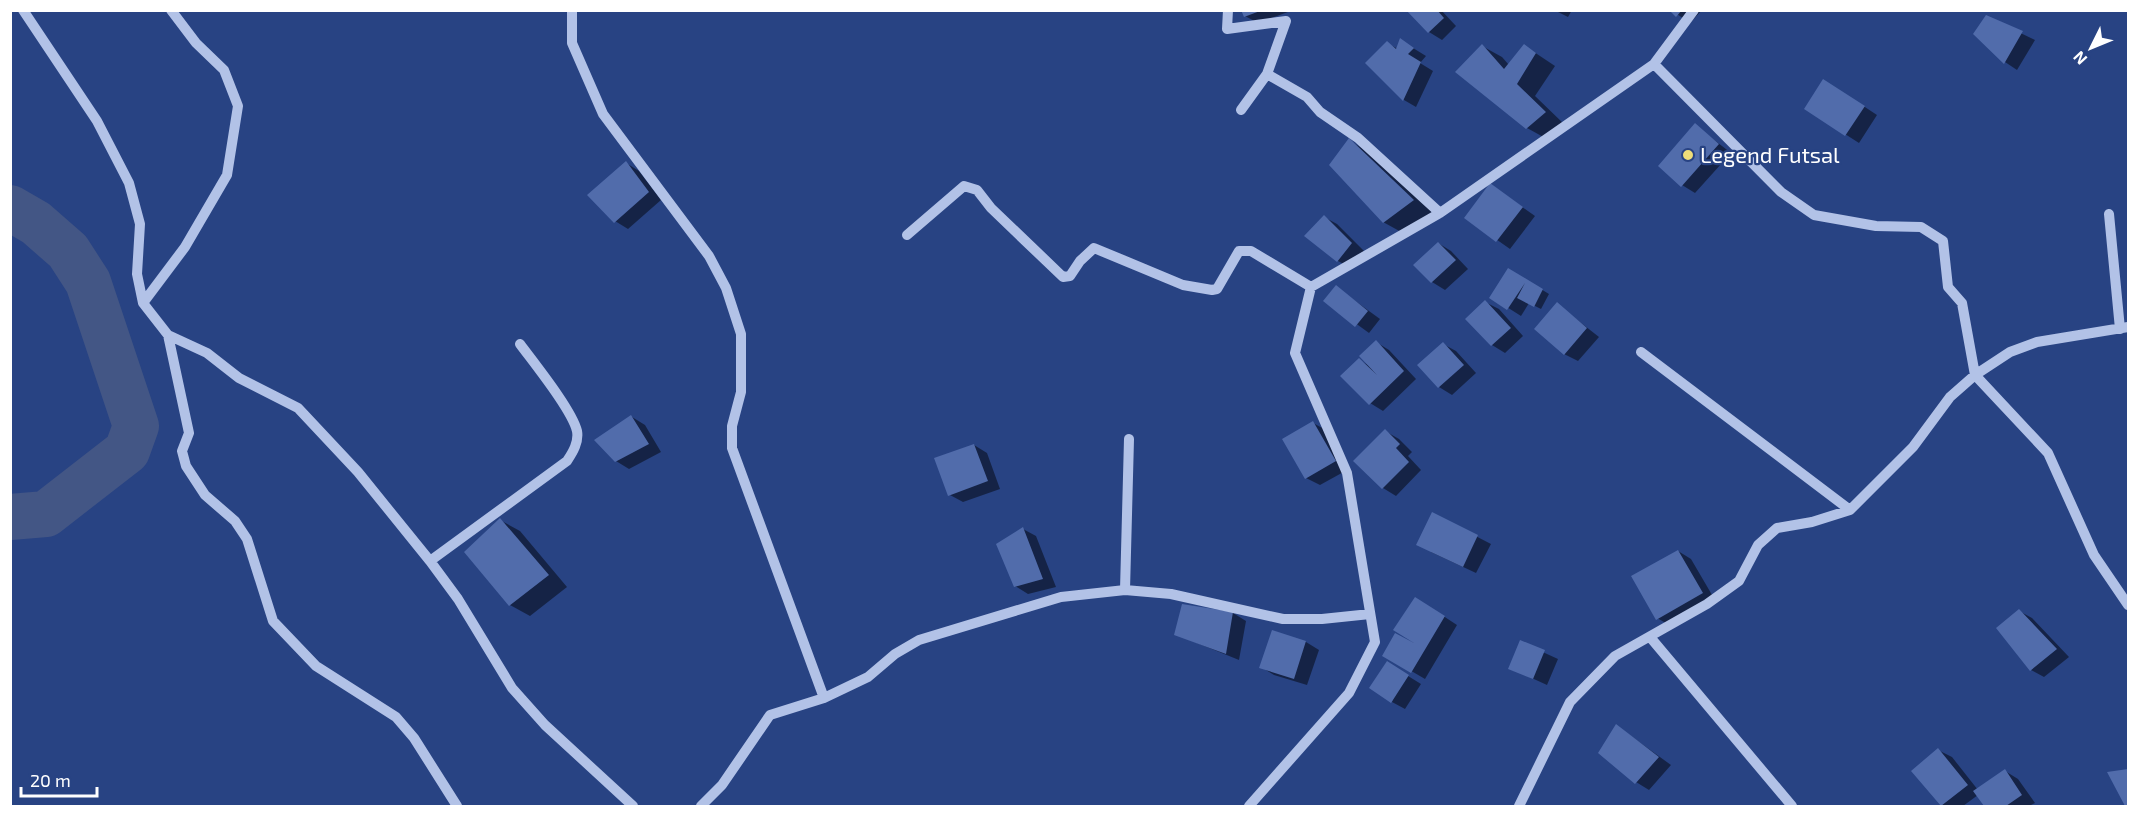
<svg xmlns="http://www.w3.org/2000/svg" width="2139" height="817" font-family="'Exo 2',sans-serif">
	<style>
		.shadow { fill: #0007 }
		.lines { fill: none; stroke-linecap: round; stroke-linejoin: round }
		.river { stroke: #435685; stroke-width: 46 }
		.building { fill: #516cab }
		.minor { stroke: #b2c2e7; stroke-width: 10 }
		.poi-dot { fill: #eedd79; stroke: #284383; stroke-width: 2 }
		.labels { text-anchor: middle; stroke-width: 4.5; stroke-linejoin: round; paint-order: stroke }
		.poi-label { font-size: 22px; fill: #fff; stroke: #284383; text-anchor: start }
	</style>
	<rect width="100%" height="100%" fill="#284383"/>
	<path class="shadow" d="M 1243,10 L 1287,10 L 1288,12 L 1258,23 L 1245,16 Z
		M 1408,10 L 1441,10 L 1456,26 L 1442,40 L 1429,32 Z
		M 1554,10 L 1572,10 L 1568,17 Z
		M 1671,10 L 1702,10 L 1690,23 Z
		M 1987,17 L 2035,40 L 2017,70 L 2005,62 Z
		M 1387,43 L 1398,49 L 1413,48 L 1426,56 L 1420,63 L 1433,71 L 1416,107 L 1404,100 L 1367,63 Z
		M 1482,46 L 1502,57 L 1509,65 L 1525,46 L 1555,66 L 1535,96 L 1564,124 L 1547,139 L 1527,128 Z
		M 1836,88 L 1877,115 L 1859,143 L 1806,109 Z
		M 1695,125 L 1731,153 L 1695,193 L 1682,185 Z
		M 1349,140 L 1368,152 L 1432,212 L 1403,233 L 1383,222 Z
		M 626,163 L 639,171 L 661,200 L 628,229 L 615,221 Z
		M 1491,185 L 1535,216 L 1510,249 L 1466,218 Z
		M 1324,217 L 1337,224 L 1364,251 L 1351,268 L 1338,261 Z
		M 1438,243 L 1451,251 L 1468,269 L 1445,290 L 1432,282 L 1415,265 Z
		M 1521,277 L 1549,294 L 1541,309 L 1529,303 L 1521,316 L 1491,297 Z
		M 1336,287 L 1380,319 L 1369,333 L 1325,301 Z
		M 1485,302 L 1499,309 L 1523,336 L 1505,353 L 1492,345 L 1467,319 Z
		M 1557,304 L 1599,337 L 1578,361 L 1564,354 Z
		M 1376,342 L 1389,350 L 1416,379 L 1383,411 L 1370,403 L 1359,360 L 1368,365 Z
		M 1443,344 L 1456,351 L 1476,373 L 1452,395 L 1439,387 Z
		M 632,417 L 645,425 L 661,452 L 629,469 L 616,461 Z
		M 1313,423 L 1326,430 L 1349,469 L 1320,485 L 1306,478 Z
		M 1385,431 L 1399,439 L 1412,452 L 1408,456 L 1421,470 L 1396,496 L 1383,488 Z
		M 974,445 L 987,453 L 1000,489 L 963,502 L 950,495 Z
		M 1433,514 L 1491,544 L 1476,573 L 1431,552 Z
		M 500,520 L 520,531 L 567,587 L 530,616 L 510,605 Z
		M 1023,529 L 1036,536 L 1056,587 L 1028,594 L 1015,586 Z
		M 1678,551 L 1691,559 L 1715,600 L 1671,626 L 1657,618 Z
		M 1183,606 L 1233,613 L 1246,621 L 1239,660 L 1175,634 Z
		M 1428,606 L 1457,625 L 1425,679 L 1384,655 L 1412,643 Z
		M 2019,611 L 2032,618 L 2069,657 L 2044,677 L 2031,670 Z
		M 1273,631 L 1306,642 L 1319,650 L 1307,685 L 1274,675 L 1261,667 Z
		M 1521,642 L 1558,659 L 1547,685 L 1510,668 Z
		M 1400,671 L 1421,684 L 1405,709 L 1392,702 Z
		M 1617,726 L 1671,765 L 1649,790 L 1636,782 Z
		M 1938,750 L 1952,757 L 1978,790 L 2005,771 L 2018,779 L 2035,803 L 2029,806 L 1986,806 L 1978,795 L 1963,806 L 1942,806 L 1913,771 Z
		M 2128,771 L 2128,806 L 2126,806 L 2110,773 Z"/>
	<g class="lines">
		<path class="river" d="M 10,208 L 36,223 L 68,251 L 88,282 L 136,426 L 127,451 L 46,514 L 10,517"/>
	</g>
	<path class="building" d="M 1241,10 L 1260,10 L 1260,11 L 1244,17 Z
		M 1406,10 L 1437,10 L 1444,18 L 1428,33 Z
		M 1669,10 L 1682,10 L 1676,17 Z
		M 1986,15 L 2023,31 L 2004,64 L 1973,34 Z
		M 1400,38 L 1414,48 L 1408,54 L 1421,62 L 1403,101 L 1365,63 L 1387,41 L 1396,49 Z
		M 1482,44 L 1504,69 L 1524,44 L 1536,53 L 1517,84 L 1546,112 L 1526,129 L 1455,72 Z
		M 1823,79 L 1865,106 L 1845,136 L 1804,109 Z
		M 1695,123 L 1719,144 L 1681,187 L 1658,166 Z
		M 1349,138 L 1414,200 L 1383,223 L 1329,165 Z
		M 626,161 L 649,192 L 614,223 L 587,195 Z
		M 1490,183 L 1523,207 L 1496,242 L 1464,218 Z
		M 1324,215 L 1352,243 L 1337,262 L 1304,236 Z
		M 1438,242 L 1456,260 L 1431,283 L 1413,265 Z
		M 1508,268 L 1543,289 L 1534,307 L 1517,298 L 1525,283 L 1507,310 L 1489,298 Z
		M 1336,285 L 1368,311 L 1355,327 L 1323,301 Z
		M 1485,300 L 1511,328 L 1491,346 L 1465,319 Z
		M 1557,302 L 1587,328 L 1564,355 L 1534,329 Z
		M 1376,340 L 1404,371 L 1369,405 L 1340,376 L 1359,358 L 1377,375 L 1359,356 Z
		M 1443,342 L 1464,365 L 1438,388 L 1417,365 Z
		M 631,415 L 649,444 L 615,462 L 594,440 Z
		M 1313,421 L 1336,461 L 1305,479 L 1282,439 Z
		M 1385,429 L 1400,444 L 1396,448 L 1409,462 L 1382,489 L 1353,461 Z
		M 974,444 L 988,481 L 948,496 L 934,458 Z
		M 1432,512 L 1478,535 L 1463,567 L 1416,545 Z
		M 500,518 L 549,575 L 509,606 L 464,552 Z
		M 1023,527 L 1043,579 L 1014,587 L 996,544 Z
		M 1678,550 L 1703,593 L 1656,620 L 1631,576 Z
		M 1415,597 L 1445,616 L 1411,673 L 1382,656 L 1395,633 L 1414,643 L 1393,630 Z
		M 1182,604 L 1233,612 L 1226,654 L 1174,635 Z
		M 2019,609 L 2057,649 L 2030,671 L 1996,628 Z
		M 1272,630 L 1306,641 L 1294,679 L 1259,668 Z
		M 1520,640 L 1545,650 L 1533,679 L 1508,669 Z
		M 1387,661 L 1409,675 L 1391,703 L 1369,688 Z
		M 1616,724 L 1659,757 L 1635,784 L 1598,753 Z
		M 1938,748 L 1968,785 L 1941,806 L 1911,771 Z
		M 2005,769 L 2022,795 L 2006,806 L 1984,806 L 1973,791 Z
		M 2128,769 L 2128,806 L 2125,806 L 2107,772 Z"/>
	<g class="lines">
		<path class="minor" d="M 23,10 L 97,121 L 129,183 L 140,224 L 137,274 L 143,303 L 168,335 L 207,353 L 239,378 L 298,408 L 358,472 L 430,561 L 458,599 L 512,688 L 545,725 L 633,806
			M 572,10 L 572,43 L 603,114 L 709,256 L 726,288 L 741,334 L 741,392 L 732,426 L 732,448 L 824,698
			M 1228,10 L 1227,29 L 1286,21 L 1267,74
			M 1654,64 L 1781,192 L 1814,215 L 1876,226 L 1921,227 L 1943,241 L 1948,287 L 1962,303 L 1975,375 L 2048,453 L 2094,555 L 2128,605
			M 1241,110 L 1267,74 L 1307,97 L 1320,112 L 1358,138 L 1440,213
			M 2109,214 L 2120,329
			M 907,235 L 964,186 L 977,190 L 991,208 L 1063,277 L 1070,276 L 1080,261 L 1094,248 L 1183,285 L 1212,290 L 1217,289 L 1239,251 L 1251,251 L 1311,287
			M 143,303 L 185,247 L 227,175 L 238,106 L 224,70 L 196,43 L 171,10
			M 168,335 L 189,433 L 182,451 L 186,466 L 205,495 L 235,521 L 247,539 L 273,621 L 316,666 L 396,717 L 414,738 L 457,806
			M 1641,352 L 1850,510
			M 430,561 L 567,461 C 573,452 579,442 577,431 C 572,410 534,363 520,344
			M 1125,590 L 1129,439
			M 1650,637 L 1792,806
			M 701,806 L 722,785 L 770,715 L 824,698 L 868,677 L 895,654 L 919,640 L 1061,597 L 1125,590 L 1171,594 L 1283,619 L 1322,619 L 1370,614
			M 1249,806 L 1349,693 L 1375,642 L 1347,473 L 1295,353 L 1311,287 L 1440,213 L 1654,64 L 1694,10
			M 1519,806 L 1570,702 L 1615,656 L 1707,604 L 1739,581 L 1758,545 L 1777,528 L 1812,522 L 1850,510 L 1913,447 L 1950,397 L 1975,375 L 2010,352 L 2037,342 L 2128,327"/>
	</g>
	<circle class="poi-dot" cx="1688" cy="155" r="6"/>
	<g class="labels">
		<g class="poi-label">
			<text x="1700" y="163">Legend Futsal</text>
		</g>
	</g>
	<rect width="2139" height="817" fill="none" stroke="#ffffff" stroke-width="24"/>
	<g transform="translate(2091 48) rotate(227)" stroke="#284383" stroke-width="4.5" paint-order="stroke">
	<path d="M0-4.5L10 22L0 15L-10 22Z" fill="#ffffff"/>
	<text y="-9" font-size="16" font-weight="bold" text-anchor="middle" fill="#ffffff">N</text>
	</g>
	<path d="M21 787v9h76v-9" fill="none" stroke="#ffffff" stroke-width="3"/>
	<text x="30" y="787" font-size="18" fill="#ffffff" stroke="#284383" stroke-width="4.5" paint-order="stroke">20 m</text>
</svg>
